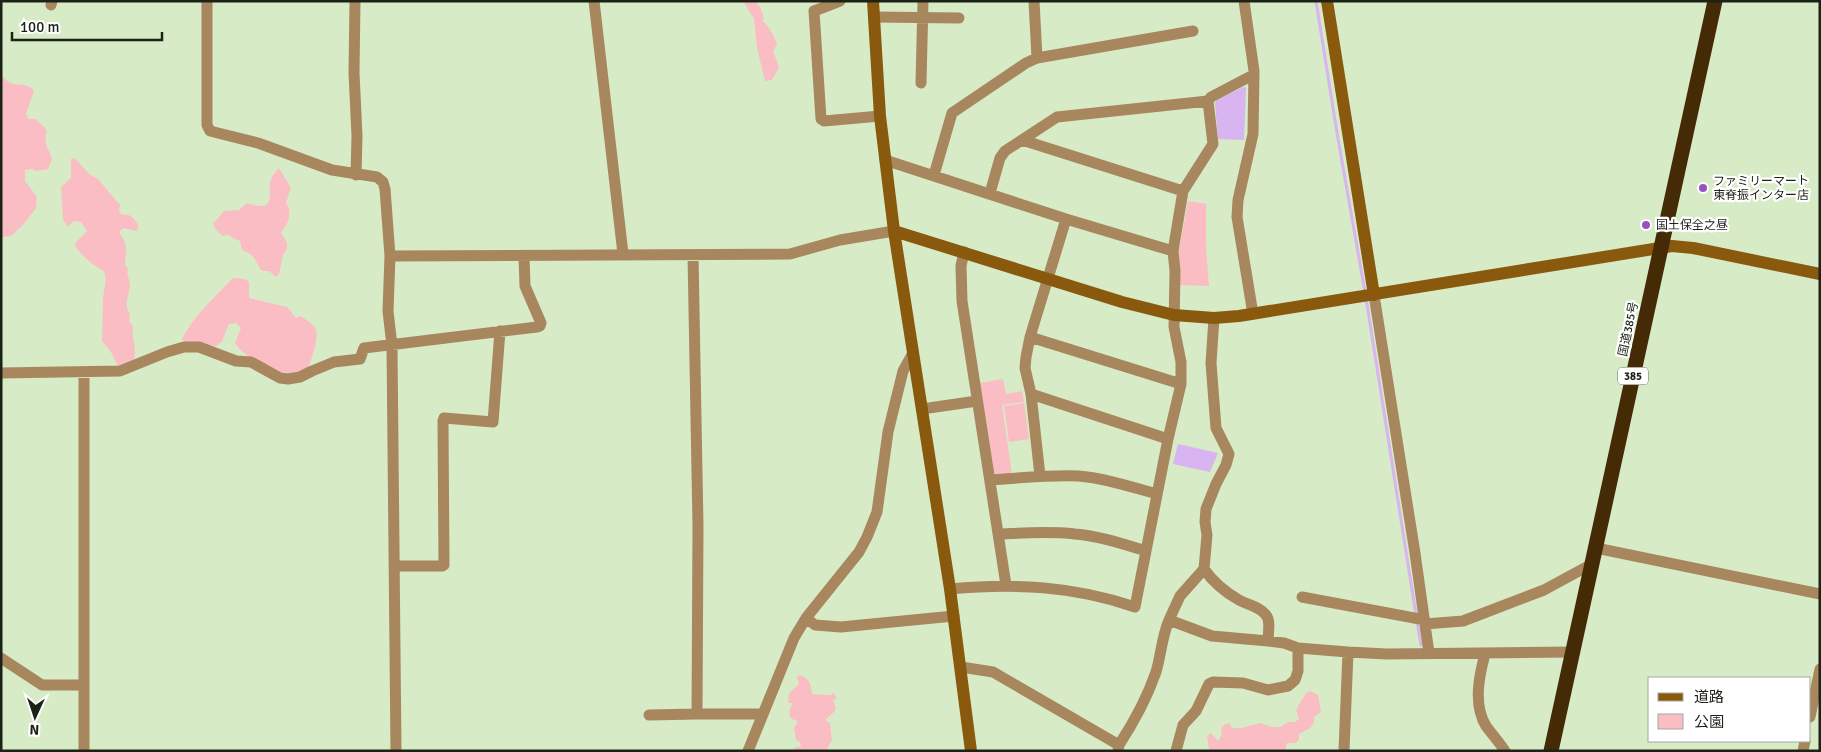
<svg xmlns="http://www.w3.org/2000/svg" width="1821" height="752" font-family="Signika,'Noto Sans JP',sans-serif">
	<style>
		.green { fill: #fbbdc4 }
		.water { fill: #d8b4f1 }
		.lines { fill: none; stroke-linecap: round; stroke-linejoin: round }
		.stream { stroke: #d8b4f1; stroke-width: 3 }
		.street { stroke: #a8875e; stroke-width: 11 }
		.secondary { stroke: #89590d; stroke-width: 12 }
		.highway { stroke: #442b06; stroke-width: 15 }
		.poi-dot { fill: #9850c3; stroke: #fff; stroke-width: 2 }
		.labels { text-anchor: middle; stroke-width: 4.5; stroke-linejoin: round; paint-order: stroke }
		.shield { fill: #fff; stroke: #60645c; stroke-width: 1 }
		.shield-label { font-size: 11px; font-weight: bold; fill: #1c2216 }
		.poi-label { font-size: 12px; fill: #1c2216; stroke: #fff; text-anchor: start }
		.street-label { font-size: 12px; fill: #1c2216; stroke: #fff }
	</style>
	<rect width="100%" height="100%" fill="#d7ebc7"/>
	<path class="green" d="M 743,1 L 755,1 L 760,7 L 764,18 L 762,21 C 768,24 775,37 777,44 L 773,51 L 779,67 L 772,80 L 765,81 L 757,48 L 754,19 Z
		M 1,75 C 15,92 24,78 34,91 L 26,114 L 29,119 L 36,119 L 47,130 C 43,145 48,146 52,159 L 48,169 L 36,171 L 32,169 L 25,170 L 25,181 L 37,197 L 36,208 L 23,225 L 11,236 L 2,237 Z
		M 75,158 L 89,174 L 98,179 L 120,205 L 119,211 L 122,215 C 130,213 134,218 138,225 L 137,231 L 123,228 L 119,232 C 129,247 126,248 125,265 L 128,269 C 126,276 130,279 130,286 C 129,296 123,305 130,314 L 129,321 L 133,326 C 131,338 138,350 133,362 L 119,368 L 111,352 L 102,341 L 103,298 L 106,279 L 104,271 C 92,265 83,257 75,246 L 76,242 L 87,231 L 81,222 L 74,221 L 68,227 L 63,219 L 61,187 L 71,178 L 71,159 Z
		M 279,168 L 291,188 L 286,203 C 293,212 288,225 281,232 L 287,243 L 287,249 L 283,255 L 279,274 L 276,277 L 269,271 L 262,271 C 254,260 256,255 242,250 L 240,241 L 233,238 L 229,235 L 223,236 L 217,231 L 213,224 L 224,211 L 239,210 L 247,203 C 251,204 255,206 259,206 C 274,208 269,190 270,182 C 271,178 276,170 279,168 Z
		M 1188,201 L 1206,204 L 1206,246 L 1209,286 L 1178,285 L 1179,251 Z
		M 233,278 L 245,279 L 249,282 L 249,298 L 287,307 L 296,318 L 301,316 C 306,320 314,324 316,330 C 319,337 311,364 306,371 C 300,372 293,374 286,373 C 271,372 243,356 235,343 L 241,328 L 236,323 L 229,324 L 222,341 L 216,346 L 186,343 L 182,339 C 194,315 215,297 233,278 Z
		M 1003,379 L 1006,394 L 1022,391 L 1024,402 L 1002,405 L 1012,474 L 999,476 L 994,473 L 980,383 Z
		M 1024,403 L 1029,439 L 1009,442 L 1004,406 Z
		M 799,675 C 809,677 811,684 812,694 L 831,695 L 834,693 L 837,698 L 833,700 L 836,710 L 825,720 L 830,723 L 832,740 L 826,751 L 793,751 L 794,748 L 801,746 L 800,742 L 796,740 L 794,727 L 797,724 L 797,721 L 790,718 L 789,711 L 793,703 L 788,703 L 789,693 L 798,685 L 799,682 L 797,678 Z
		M 1310,691 L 1318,695 L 1321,712 L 1314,717 C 1315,728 1308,729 1299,734 L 1299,739 L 1296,743 L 1287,743 L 1285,751 L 1210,751 L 1209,749 L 1207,736 L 1211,733 L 1218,741 L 1222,734 L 1221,728 L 1224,725 L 1229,723 L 1232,728 L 1242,728 L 1260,723 L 1272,727 L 1280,727 L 1288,722 L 1295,722 L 1299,719 L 1296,710 L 1306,693 Z"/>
	<path class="water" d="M 1244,87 L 1246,88 L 1244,140 L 1218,139 L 1215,104 L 1216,100 Z
		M 1178,444 L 1218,453 L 1210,472 L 1173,464 Z"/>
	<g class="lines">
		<path class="stream" d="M 1316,1 L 1337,133 L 1365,292
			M 1366,298 L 1416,615
			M 1417,621 L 1421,645"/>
		<path class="street" d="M 207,1 L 207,125 L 210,131 L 258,143 L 332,170 L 377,177 L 383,182 L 385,189 L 390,256 L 388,311 L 392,346 L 396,751
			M 355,1 L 354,73 L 357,136 L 356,175
			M 594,1 L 623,254
			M 840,1 L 814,11 L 821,119 L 824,121 L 880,116
			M 1034,1 L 1037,58
			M 1244,1 L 1254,71 L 1253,134 L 1238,200 L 1237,217 L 1253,314
			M 51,5 L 52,1
			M 874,17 L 959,18
			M 921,83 L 923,1
			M 1208,101 L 1211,97 L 1253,75
			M 1022,140 L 1183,191
			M 885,160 L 1066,219 L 1173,251
			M 934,175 L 952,113 L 1026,63 L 1037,58 L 1193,31
			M 964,252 L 961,266 L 962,301 L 1006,585
			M 693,255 L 698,526 L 697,714 L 763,714
			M 390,256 L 790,254 L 840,240 L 894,231
			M 1374,295 L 1415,553 L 1429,653
			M 1214,318 L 1211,363 L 1216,428 L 1229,454 L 1226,465 L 1216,484 L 1206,509 L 1205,522 L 1207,535 L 1204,569 C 1213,582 1225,592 1239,600 C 1248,605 1259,606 1266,615 C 1271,621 1268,633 1268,641
			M 1030,337 L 1181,384
			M 84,372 L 84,751
			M 1,373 L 120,371 L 167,352 L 184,347 L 199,347 L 236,361 L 251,362 L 280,378 L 288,379 L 300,377 L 312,371 L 334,362 L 360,359 L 364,348 L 537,327 L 540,326 L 541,323 L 525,286 L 524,256
			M 1031,394 L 1168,439
			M 922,409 L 977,401
			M 1040,476 L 1031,394 L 1025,368 L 1026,357 L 1030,337 L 1066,219
			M 990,480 C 1019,478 1049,475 1078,476 C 1105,478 1131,487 1157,494
			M 998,534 C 1024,533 1049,531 1075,534 C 1099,536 1123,544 1146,551
			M 1596,548 L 1820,594
			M 394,566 L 442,566 L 444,565 L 443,421 L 444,418 L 493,422 L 500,331
			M 950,589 C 1014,583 1074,586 1135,607 L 1168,439 L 1181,384 L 1181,362 L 1174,327 L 1175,271 L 1173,251 L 1183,191 L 1213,144 L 1208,101 L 1057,117 L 1005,151 L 1000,158 L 990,193
			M 1302,597 L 1425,620
			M 806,618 L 815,625 L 841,627 L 954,616
			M 1169,620 L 1180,596 L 1204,569
			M 1425,624 L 1463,621 L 1544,590 L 1592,564
			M 1485,654 C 1479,676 1473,705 1486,726 C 1492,734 1499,742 1505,751
			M 1,658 L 42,685 L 83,685
			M 961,667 L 993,672 L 1119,745
			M 649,715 L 697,714
			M 1810,717 L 1820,669
			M 748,751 L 794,638 L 806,618 L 859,552 L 867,537 L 877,512 L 888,432 L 903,371 L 913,353
			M 1118,751 L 1119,745 C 1134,722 1147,698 1156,672 C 1161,655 1162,636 1169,620 L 1212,636 L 1268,641 L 1284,643 L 1298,648 L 1348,652 L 1387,654 L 1572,652
			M 1176,751 L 1183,725 L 1196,711 L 1209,684 L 1213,682 L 1243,683 L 1268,690 L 1288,686 L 1295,680 L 1298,671 L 1298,648
			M 1344,751 L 1348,652
			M 1803,751 L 1805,741"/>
		<path class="secondary" d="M 873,1 L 880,116 L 894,231 L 950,589 L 971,751
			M 1327,1 L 1374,295
			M 894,231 L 1122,302 L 1174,315 L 1214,318 L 1239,316 L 1672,246 L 1693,248 L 1820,274"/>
		<path class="highway" d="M 1551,751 L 1715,1"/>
	</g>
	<g class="poi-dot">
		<circle cx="1703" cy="188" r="5"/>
		<circle cx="1646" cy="225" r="5"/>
	</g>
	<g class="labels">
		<rect class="shield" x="1618" y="367.5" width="30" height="17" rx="4"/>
		<g class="shield-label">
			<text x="1633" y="380">385</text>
		</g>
		<g class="poi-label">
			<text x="1713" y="185">ファミリーマート<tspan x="1713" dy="14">東脊振インター店</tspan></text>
			<text x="1656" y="229">国土保全之昼</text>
		</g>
		<g class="street-label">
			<text transform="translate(1628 329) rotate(-78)" y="4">国道385号</text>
		</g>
	</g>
	<rect width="1821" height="752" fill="none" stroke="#1c2216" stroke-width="5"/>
	<rect x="1648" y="677" width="162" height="65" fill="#ffffff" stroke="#a4a7a2"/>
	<rect x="1658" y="693" width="25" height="8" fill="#89590d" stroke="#a4a7a2"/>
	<text x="1694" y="702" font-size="15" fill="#1c2216">道路</text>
	<rect x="1658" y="714" width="25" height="15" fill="#fbbdc4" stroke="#a4a7a2"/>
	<text x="1694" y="727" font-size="15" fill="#1c2216">公園</text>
	<g transform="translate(35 717) rotate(183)" stroke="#ffffff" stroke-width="4" paint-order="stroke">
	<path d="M0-4L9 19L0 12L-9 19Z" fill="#1c2216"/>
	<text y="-8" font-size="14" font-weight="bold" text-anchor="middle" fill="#1c2216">N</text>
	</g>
	<path d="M12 32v8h150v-8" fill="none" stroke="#1c2216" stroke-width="2.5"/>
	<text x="20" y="32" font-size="15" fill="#1c2216" stroke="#ffffff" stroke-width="4" paint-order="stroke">100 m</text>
</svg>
